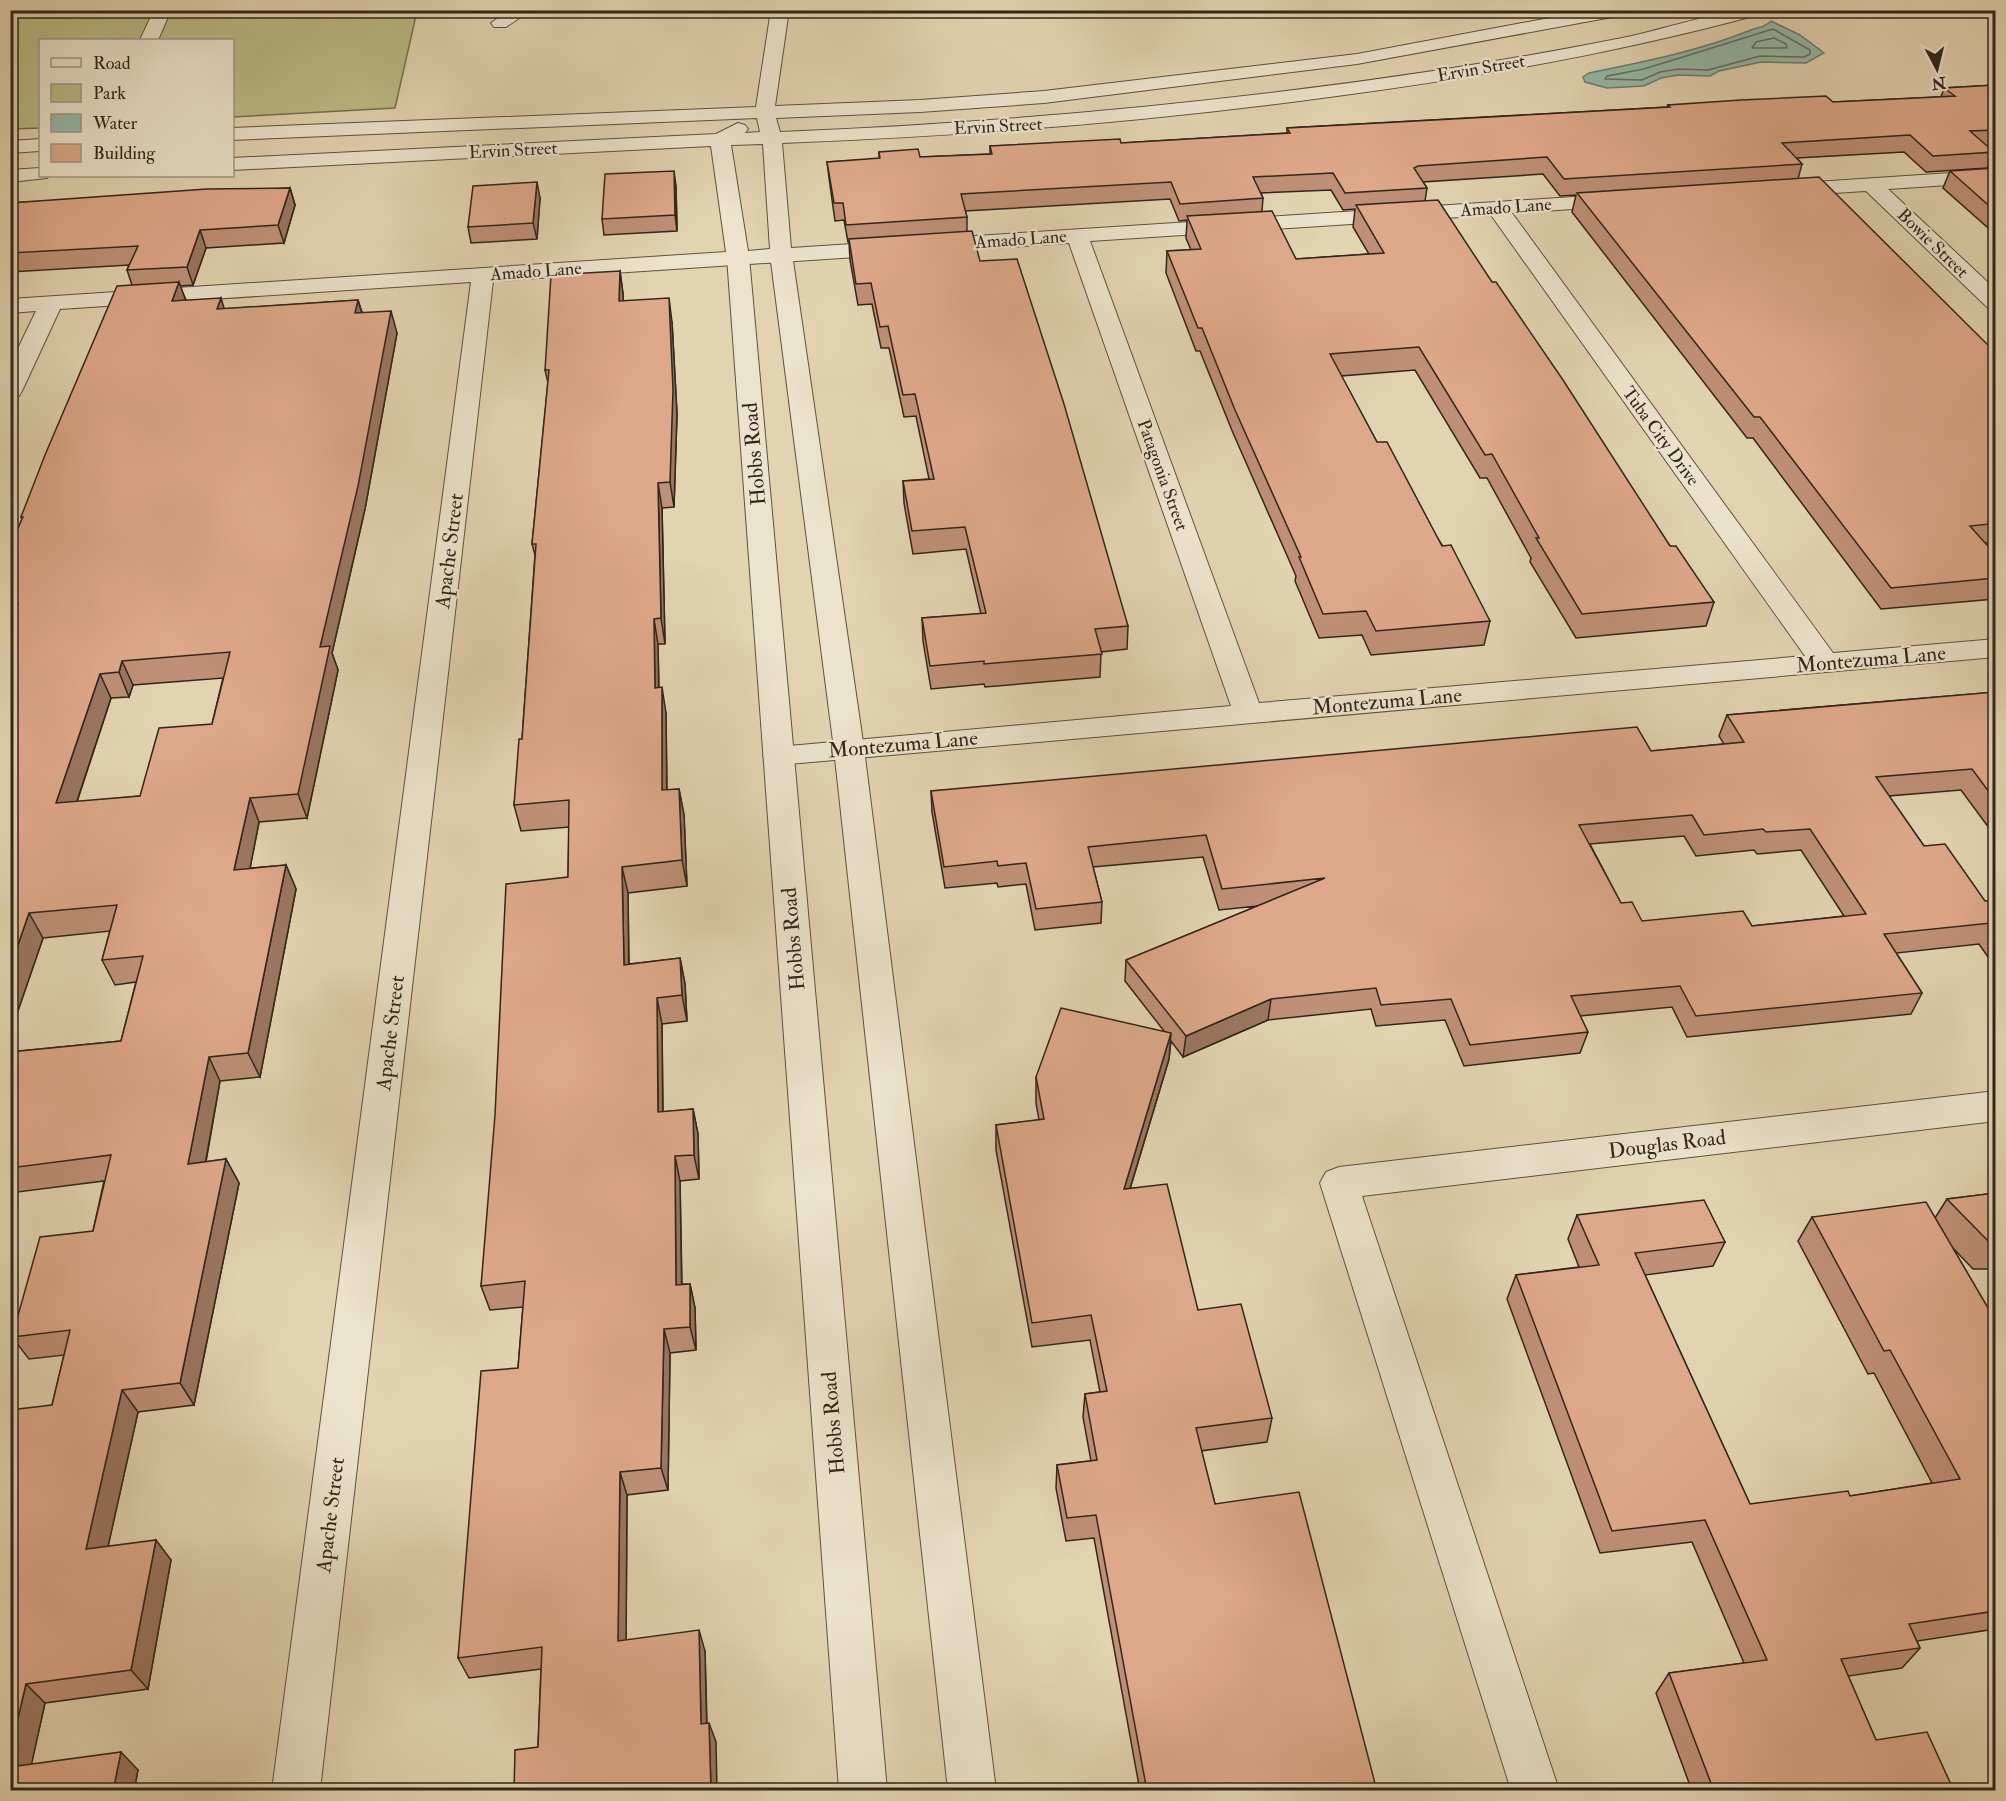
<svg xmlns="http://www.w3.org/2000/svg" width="2006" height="1801" font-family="'IM FELL Double Pica',serif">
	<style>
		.green { fill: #bbbb86; stroke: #767050; stroke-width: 1.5 }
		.water { fill: #95b9a7; stroke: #6d7e6f; stroke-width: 1.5 }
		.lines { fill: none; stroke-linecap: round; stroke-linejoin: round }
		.shore { stroke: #646f60; stroke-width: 1.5 }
		.minor-casing { stroke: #5e5140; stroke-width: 2 }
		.tertiary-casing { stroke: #5e5140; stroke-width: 2 }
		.minor { fill: #ece3cc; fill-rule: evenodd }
		.tertiary { fill: #ece3cc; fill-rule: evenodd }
		.wall { fill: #bf9077; stroke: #32251a; stroke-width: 1.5; fill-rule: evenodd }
		.shaded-wall { fill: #9b7661; stroke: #32251a; stroke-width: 1.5 }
		.building { fill: #dea88a; stroke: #32251a; stroke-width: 1.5; fill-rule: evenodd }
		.labels { text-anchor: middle; stroke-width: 4.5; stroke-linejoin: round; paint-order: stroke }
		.far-street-label { font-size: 18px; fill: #32251a; stroke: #ece3cc }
		.street-label { font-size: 21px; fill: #32251a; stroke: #ece3cc }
	</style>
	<rect width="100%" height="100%" fill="#e2d4b1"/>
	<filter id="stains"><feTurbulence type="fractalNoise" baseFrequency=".00333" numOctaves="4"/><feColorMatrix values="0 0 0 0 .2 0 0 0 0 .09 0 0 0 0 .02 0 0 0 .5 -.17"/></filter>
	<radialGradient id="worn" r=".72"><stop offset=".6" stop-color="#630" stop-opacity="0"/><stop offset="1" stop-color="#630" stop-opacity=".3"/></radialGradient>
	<path class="green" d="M 11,11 L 417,11 L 395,108 L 233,117 L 232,40 L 40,40 L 40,128 L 11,129 Z"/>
	<path class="water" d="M 1771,21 L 1800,35 L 1824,53 L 1806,63 L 1761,62 L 1719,71 L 1710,76 L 1679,75 L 1661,78 L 1644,86 L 1607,88 L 1585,82 L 1583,77 L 1589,73 C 1643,62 1699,51 1751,30 C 1759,27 1764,28 1771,21 Z"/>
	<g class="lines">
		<path class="shore" d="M 1773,29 L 1810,50 L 1810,54 L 1804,57 L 1760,56 L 1708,70 L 1679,69 L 1660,72 L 1642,80 L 1605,79 L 1607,76 L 1644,69 Z
			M 1774,38 L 1786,44 L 1787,48 L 1752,48 L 1756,42 Z"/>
		<defs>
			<path id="minor" d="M 154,10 L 171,10 L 158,40 L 140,40 Z
				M 509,10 L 531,10 L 506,27 L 494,27 L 491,23 Z
				M 771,10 L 789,10 L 775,106 L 920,100 L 1044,91 L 1357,54 L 1592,10 L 1631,10 L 1623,15 L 1357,64 L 1044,103 L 920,112 L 776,118 L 780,132 C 1001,123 1221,103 1440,70 C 1504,60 1568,49 1632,36 C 1675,26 1719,10 1763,10 L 1761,14 C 1622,52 1480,77 1337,96 C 1153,121 968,136 782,143 L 791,248 L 1619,194 L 1626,196 L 1629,200 L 1626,204 L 1619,206 L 1512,213 L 1833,653 L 1996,639 L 1996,657 L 778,765 L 767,762 L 763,755 L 767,748 L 1231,706 L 1069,243 L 493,281 L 320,1790 L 272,1790 L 471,282 L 60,309 L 22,391 L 19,396 L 10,398 L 10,365 L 36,311 L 10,313 L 10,299 L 726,252 L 711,146 L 232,170 L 232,158 L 716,134 L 738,123 L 745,125 L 748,129 L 745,133 L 760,132 L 757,118 L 232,140 L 232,128 L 756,107 ZM 763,144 L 770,249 L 748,251 L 731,145 ZM 1491,215 L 1805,656 L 1259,703 L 1090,241 Z
				M 40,139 L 40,151 L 10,153 L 10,141 Z
				M 40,168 L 40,176 L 49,176 L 47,178 L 10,182 L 10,170 Z
				M 1996,170 L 1996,182 L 1888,189 L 1996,290 L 1996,310 L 1988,308 L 1866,191 L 1785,196 L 1778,194 L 1775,190 L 1778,186 L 1785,184 Z
				M 1996,1091 L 1996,1121 L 1362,1196 L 1559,1790 L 1511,1790 L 1320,1183 L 1326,1172 L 1339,1167 Z"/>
			<path id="tertiary" d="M 781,247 L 789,249 L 792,254 L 864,749 L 996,1790 L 948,1790 L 834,749 L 770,254 L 773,249 Z
				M 738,250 L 746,252 L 749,257 L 887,1790 L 839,1790 L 727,257 L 730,252 Z"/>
		</defs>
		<use href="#minor" class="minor-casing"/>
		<use href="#tertiary" class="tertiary-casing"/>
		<use href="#minor" class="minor"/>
		<use href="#tertiary" class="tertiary"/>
	</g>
	<path class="wall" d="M 1995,85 L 1995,146 L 1988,146 L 1994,152 L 1987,168 L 1926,172 L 1904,152 L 1797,158 L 1802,164 L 1798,179 L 1995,352 L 1995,542 L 1985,543 L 1995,554 L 1995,599 L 1881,609 L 1753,438 L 1747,438 L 1572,212 L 1576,195 L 1560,196 L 1543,174 L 1423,182 L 1427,188 L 1425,201 L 1492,282 L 1670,546 L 1714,602 L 1706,626 L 1576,638 L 1530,562 L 1531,558 L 1487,478 L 1480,478 L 1415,370 L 1341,376 L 1377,442 L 1490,621 L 1484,645 L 1371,655 L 1362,635 L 1319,638 L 1295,581 L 1296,576 L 1233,433 L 1200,351 L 1196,351 L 1166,273 L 1167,251 L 1191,250 L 1186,238 L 1187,220 L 1179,221 L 1170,199 L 965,211 L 967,217 L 967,231 L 1128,626 L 1127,649 L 1101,652 L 1100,677 L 985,687 L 984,684 L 931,689 L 923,641 L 922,618 L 981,614 L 966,549 L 913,554 L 904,503 L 903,481 L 929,479 L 916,416 L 904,417 L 889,348 L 881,348 L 872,304 L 858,305 L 850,260 L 849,242 L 848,242 L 844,220 L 835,221 L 829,178 L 827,162 L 879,159 L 879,152 L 920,157 L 990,154 L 990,146 L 1121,143 L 1287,133 L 1287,128 L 1667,107 L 1668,105 L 1833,102 L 1941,97 L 1944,88 ZM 1331,190 L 1343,210 L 1355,209 L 1353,227 L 1369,254 L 1296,259 L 1262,211 L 1263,198 L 1261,193 Z
		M 1995,168 L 1995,234 L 1943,188 L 1950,171 Z
		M 676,186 L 677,231 L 604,235 L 602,219 Z
		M 290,188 L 295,205 L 284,243 L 206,248 L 193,285 L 180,286 L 186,300 L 224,309 L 358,300 L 362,312 L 397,333 L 365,509 L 332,653 L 338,670 L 307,818 L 259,822 L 250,868 L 286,865 L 296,889 L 260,1077 L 220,1081 L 206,1162 L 226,1159 L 239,1183 L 194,1405 L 138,1412 L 108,1546 L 171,1560 L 148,1689 L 45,1703 L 31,1764 L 138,1770 L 134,1791 L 10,1791 L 52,1405 L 64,1355 L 29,1359 L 12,1337 L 93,1231 L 104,1181 L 10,1193 L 10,1052 L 121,1041 L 136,982 L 115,985 L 102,960 L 110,931 L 43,938 L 10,1034 L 10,546 L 22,519 L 21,517 L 132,285 L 127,270 L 129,265 L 10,272 L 10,203 ZM 223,678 L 212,724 L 140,796 L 77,802 L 111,698 L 129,697 L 133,685 Z
		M 540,198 L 537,239 L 471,243 L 468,227 Z
		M 620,271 L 623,294 L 623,301 L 672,322 L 677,414 L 674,507 L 662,508 L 665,644 L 658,644 L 659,688 L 666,713 L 667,790 L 679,789 L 684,815 L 687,886 L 628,893 L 629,964 L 680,958 L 685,984 L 687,1021 L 662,1024 L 663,1112 L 693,1109 L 698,1134 L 699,1179 L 680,1181 L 682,1284 L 690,1284 L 695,1308 L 696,1350 L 670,1353 L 668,1490 L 627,1495 L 626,1640 L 705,1651 L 707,1723 L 716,1742 L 538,1747 L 541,1669 L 469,1678 L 458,1658 L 518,1368 L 523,1307 L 490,1310 L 481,1286 L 568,877 L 569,827 L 521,831 L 514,805 L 522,739 L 535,555 L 532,544 L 548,383 L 545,370 Z
		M 1995,692 L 1995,832 L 1992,832 L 1961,790 L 1889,796 L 1924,846 L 1985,901 L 1995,900 L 1995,967 L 1979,944 L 1896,953 L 1922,993 L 1911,1014 L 1687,1037 L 1672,1007 L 1580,1016 L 1588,1032 L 1580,1053 L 1464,1066 L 1445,1020 L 1376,1026 L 1371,1009 L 1268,1020 L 1183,1057 L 1171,1041 L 1169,1059 L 1130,1189 L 1198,1310 L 1272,1418 L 1267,1442 L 1201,1451 L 1215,1504 L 1377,1791 L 1140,1791 L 1094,1538 L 1066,1541 L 1056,1488 L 1057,1465 L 1091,1461 L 1083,1417 L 1085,1394 L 1100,1392 L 1090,1340 L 1032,1347 L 996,1150 L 996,1125 L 1039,1120 L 1036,1103 L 1036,1077 L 1164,1031 L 1125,981 L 1126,960 L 1258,906 L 1219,910 L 1203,857 L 1093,867 L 1102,902 L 1101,923 L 1035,930 L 1026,884 L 998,887 L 997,883 L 945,888 L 932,812 L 931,791 L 1651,751 L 1724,744 L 1719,736 L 1727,715 ZM 1684,836 L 1696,856 L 1754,850 L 1757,854 L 1801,850 L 1844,916 L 1752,926 L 1642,921 L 1621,903 L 1590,844 Z
		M 1995,1193 L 1995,1269 L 1973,1269 L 1952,1247 L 1995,1320 L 1995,1629 L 1917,1641 L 1920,1648 L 1902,1668 L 1848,1676 L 1876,1740 L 1954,1791 L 1692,1791 L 1656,1693 L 1669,1673 L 1744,1663 L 1692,1542 L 1600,1553 L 1507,1299 L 1516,1275 L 1579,1267 L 1568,1239 L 1577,1215 L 1725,1242 L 1713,1266 L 1645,1275 L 1750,1504 L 1850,1496 L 1932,1483 L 1874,1373 L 1868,1374 L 1798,1241 L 1812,1217 L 1935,1218 L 1947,1199 Z"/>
	<path class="shaded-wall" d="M 674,171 L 676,186 L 677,231 L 675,215 Z
		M 537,182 L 540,198 L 537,239 L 533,223 Z
		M 290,188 L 295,205 L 284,243 L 278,225 Z
		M 200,230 L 206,248 L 193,285 L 187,267 Z
		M 620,271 L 623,294 L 623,325 L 619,301 Z
		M 179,282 L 187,304 L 172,301 Z
		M 221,298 L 228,321 L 217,309 Z
		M 669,298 L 672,322 L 677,414 L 674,507 L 670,482 Z
		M 358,300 L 364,322 L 355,313 Z
		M 391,311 L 397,333 L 365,509 L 332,653 L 338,670 L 307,818 L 298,794 L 320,647 Z
		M 658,483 L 662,508 L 665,644 L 661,618 Z
		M 654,619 L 658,644 L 659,713 L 655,688 Z
		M 122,661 L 133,685 L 129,697 L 119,672 Z
		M 100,674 L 111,698 L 68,828 L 56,803 Z
		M 662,687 L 666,713 L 667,816 L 662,790 Z
		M 679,789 L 684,815 L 687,886 L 682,860 Z
		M 250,798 L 259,822 L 245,894 L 234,870 Z
		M 286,865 L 296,889 L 260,1077 L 248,1053 Z
		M 622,867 L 628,893 L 629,990 L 624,965 Z
		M 29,913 L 43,938 L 10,1034 L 10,968 Z
		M 680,958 L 685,984 L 687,1021 L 682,995 Z
		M 657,998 L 662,1024 L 663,1137 L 658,1112 Z
		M 1271,999 L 1268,1020 L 1183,1057 L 1186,1036 Z
		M 1171,1033 L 1169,1059 L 1122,1215 L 1124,1189 Z
		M 209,1057 L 220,1081 L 201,1187 L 188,1164 Z
		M 693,1109 L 698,1134 L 699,1179 L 694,1155 Z
		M 675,1156 L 680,1181 L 682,1309 L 676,1285 Z
		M 226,1159 L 239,1183 L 194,1405 L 180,1383 Z
		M 690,1284 L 695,1308 L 696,1350 L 690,1327 Z
		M 664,1329 L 670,1353 L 668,1490 L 661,1468 Z
		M 122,1390 L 138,1412 L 103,1569 L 86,1549 Z
		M 620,1472 L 627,1495 L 626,1661 L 618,1641 Z
		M 156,1540 L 171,1560 L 148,1689 L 131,1670 Z
		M 699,1630 L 705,1651 L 707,1743 L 701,1724 Z
		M 26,1684 L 45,1703 L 27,1785 L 10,1771 L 10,1752 Z
		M 709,1723 L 716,1742 L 717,1791 L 711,1791 Z
		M 121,1752 L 138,1770 L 134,1791 L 113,1791 Z"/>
	<path class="building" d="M 1995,85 L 1995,130 L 1970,131 L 1994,152 L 1933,156 L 1910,135 L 1782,143 L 1802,164 L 1564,179 L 1547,157 L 1418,166 L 1414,168 L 1427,188 L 1345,193 L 1333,173 L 1253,177 L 1263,198 L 1180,204 L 1171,182 L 961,194 L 967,217 L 846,225 L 843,203 L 834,203 L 827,162 L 880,158 L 879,152 L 918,149 L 920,157 L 992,154 L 990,146 L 1120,139 L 1121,143 L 1290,133 L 1287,128 L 1670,107 L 1668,105 L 1741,100 L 1826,96 L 1833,102 L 1955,96 L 1944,88 Z
		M 1995,168 L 1995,211 L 1950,171 Z
		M 674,171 L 675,215 L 602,219 L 605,174 Z
		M 1819,177 L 1995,352 L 1995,521 L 1988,522 L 1990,524 L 1970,526 L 1995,554 L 1995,578 L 1891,588 L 1760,417 L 1754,417 L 1577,193 Z
		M 537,182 L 533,223 L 468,227 L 473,186 Z
		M 290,188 L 278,225 L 200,230 L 187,267 L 127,270 L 138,246 L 10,253 L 10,203 L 207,189 Z
		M 1438,200 L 1492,282 L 1496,282 L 1563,380 L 1670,546 L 1676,546 L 1714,602 L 1582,614 L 1536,538 L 1539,538 L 1492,454 L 1485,455 L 1419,347 L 1330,354 L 1377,442 L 1387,442 L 1442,546 L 1451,545 L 1490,621 L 1376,631 L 1366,611 L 1323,614 L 1299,557 L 1301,557 L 1235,410 L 1202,328 L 1198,328 L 1167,251 L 1201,249 L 1187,216 L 1272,211 L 1296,259 L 1384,253 L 1356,205 Z
		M 972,231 L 980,261 L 1017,259 L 1064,404 L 1128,626 L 1095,629 L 1102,654 L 984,664 L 984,661 L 930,666 L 922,618 L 986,613 L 965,527 L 912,531 L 903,481 L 934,479 L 915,394 L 903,395 L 888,326 L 880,327 L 871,283 L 856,284 L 849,239 Z
		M 620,271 L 619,301 L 669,298 L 673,390 L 670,482 L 658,483 L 661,618 L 654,619 L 655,688 L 662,687 L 662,790 L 679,789 L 682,860 L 622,867 L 624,965 L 680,958 L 682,995 L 657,998 L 658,1112 L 693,1109 L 694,1155 L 675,1156 L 676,1285 L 690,1284 L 690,1327 L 664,1329 L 661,1468 L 620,1472 L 618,1641 L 699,1630 L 701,1724 L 709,1723 L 711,1791 L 514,1791 L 515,1750 L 538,1747 L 542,1647 L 458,1658 L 481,1371 L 518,1368 L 525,1281 L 481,1286 L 495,1115 L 506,884 L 568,877 L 569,800 L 514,805 L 519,739 L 522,739 L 536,544 L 532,544 L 549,370 L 545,370 L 551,275 Z
		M 179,282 L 172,301 L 221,298 L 217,309 L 358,300 L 355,313 L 391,311 L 358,486 L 320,647 L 330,646 L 298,794 L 250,798 L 234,870 L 286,865 L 248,1053 L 209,1057 L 188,1164 L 226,1159 L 180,1383 L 122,1390 L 86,1549 L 156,1540 L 131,1670 L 26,1684 L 10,1752 L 10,1410 L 52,1405 L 70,1330 L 12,1337 L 40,1237 L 93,1231 L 111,1155 L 10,1168 L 10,1052 L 121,1041 L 143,956 L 102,960 L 117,905 L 29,913 L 10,968 L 10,622 L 18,604 L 10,605 L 10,546 L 23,517 L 21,517 L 45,455 L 117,286 ZM 230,652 L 212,724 L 159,728 L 140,796 L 56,803 L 100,674 L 119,672 L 122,661 Z
		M 1995,692 L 1995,800 L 1972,769 L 1876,777 L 1924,846 L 1945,844 L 1985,901 L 1995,900 L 1995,929 L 1991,923 L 1884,934 L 1922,993 L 1696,1016 L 1680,986 L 1571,996 L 1588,1032 L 1470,1045 L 1451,999 L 1381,1005 L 1376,988 L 1271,999 L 1186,1036 L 1126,960 L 1325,878 L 1222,889 L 1206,835 L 1088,847 L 1102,902 L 1036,909 L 1026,863 L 998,866 L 997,861 L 944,867 L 931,791 L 1637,727 L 1651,751 L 1744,742 L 1727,715 ZM 1692,815 L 1704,835 L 1763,829 L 1766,832 L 1810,829 L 1866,914 L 1752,926 L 1743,911 L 1642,921 L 1632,902 L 1621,903 L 1579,825 Z
		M 1061,1008 L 1171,1033 L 1124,1189 L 1167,1184 L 1198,1310 L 1241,1304 L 1272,1418 L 1196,1428 L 1215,1504 L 1299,1492 L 1377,1791 L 1147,1791 L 1096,1515 L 1067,1518 L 1057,1465 L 1097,1460 L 1085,1394 L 1107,1391 L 1091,1315 L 1032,1323 L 996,1125 L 1044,1119 L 1036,1077 Z
		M 1995,1193 L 1995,1244 L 1991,1244 L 1947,1199 Z
		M 1704,1200 L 1725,1242 L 1635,1253 L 1750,1504 L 1848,1491 L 1850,1496 L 1960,1479 L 1890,1350 L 1884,1351 L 1812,1217 L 1926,1202 L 1995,1320 L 1995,1553 L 1988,1554 L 1995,1569 L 1995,1611 L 1909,1624 L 1920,1648 L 1841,1659 L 1876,1740 L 1927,1732 L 1954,1791 L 1714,1791 L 1669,1673 L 1767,1660 L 1705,1520 L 1612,1531 L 1516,1275 L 1599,1265 L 1577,1215 Z
		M 121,1752 L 113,1791 L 10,1791 L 10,1767 Z"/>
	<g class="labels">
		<g class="far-street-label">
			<text transform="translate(1481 68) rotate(-10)" y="6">Ervin Street</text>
			<text transform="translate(998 126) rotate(-3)" y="6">Ervin Street</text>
			<text transform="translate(513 150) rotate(-3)" y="6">Ervin Street</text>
			<text transform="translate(1506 207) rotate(-4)" y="6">Amado Lane</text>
			<text transform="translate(1021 239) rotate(-4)" y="6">Amado Lane</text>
			<text transform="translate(1933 243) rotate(44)" y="6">Bowie Street</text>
			<text transform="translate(536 271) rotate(-4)" y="6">Amado Lane</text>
			<text transform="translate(1661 436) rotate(54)" y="6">Tuba City Drive</text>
			<text transform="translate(1163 475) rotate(70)" y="6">Patagonia Street</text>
		</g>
		<g class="street-label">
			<text transform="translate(754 454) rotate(-95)" y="7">Hobbs Road</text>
			<text transform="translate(449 551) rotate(-83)" y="7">Apache Street</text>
			<text transform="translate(1871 659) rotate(-5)" y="7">Montezuma Lane</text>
			<text transform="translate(1387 701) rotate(-5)" y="7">Montezuma Lane</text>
			<text transform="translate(903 744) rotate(-5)" y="7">Montezuma Lane</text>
			<text transform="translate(793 939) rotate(-95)" y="7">Hobbs Road</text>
			<text transform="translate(390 1033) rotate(-83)" y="7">Apache Street</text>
			<text transform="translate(1667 1144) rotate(-7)" y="7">Douglas Road</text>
			<text transform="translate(833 1423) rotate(-95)" y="7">Hobbs Road</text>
			<text transform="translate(330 1515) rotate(-83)" y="7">Apache Street</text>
		</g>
	</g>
	<rect width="2006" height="1801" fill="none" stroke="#e2d4b1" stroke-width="36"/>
	<rect x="12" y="12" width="1982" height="1777" fill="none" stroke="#32251a" stroke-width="3"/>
	<rect x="18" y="18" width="1970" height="1765" fill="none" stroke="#32251a" stroke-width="1.5"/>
	<rect x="39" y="39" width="195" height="138" fill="#ece3cc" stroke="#a29785" stroke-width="1.5"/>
	<rect x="51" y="58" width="30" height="9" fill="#ece3cc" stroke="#a29785" stroke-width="1.5"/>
	<text x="93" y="69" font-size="18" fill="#32251a">Road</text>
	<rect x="51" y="84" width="30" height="18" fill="#bbbb86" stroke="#a29785" stroke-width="1.5"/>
	<text x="93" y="99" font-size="18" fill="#32251a">Park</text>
	<rect x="51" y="114" width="30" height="18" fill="#95b9a7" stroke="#a29785" stroke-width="1.5"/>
	<text x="93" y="129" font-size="18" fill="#32251a">Water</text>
	<rect x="51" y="144" width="30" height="18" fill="#dea88a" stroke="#a29785" stroke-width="1.5"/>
	<text x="93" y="159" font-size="18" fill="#32251a">Building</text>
	<g transform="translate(1937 69) rotate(173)" stroke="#ece3cc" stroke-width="4.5" paint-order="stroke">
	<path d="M0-4.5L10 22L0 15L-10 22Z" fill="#32251a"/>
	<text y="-9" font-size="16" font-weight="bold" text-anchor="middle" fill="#32251a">N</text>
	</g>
	<rect width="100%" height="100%" filter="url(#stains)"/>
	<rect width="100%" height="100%" fill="url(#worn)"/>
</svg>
